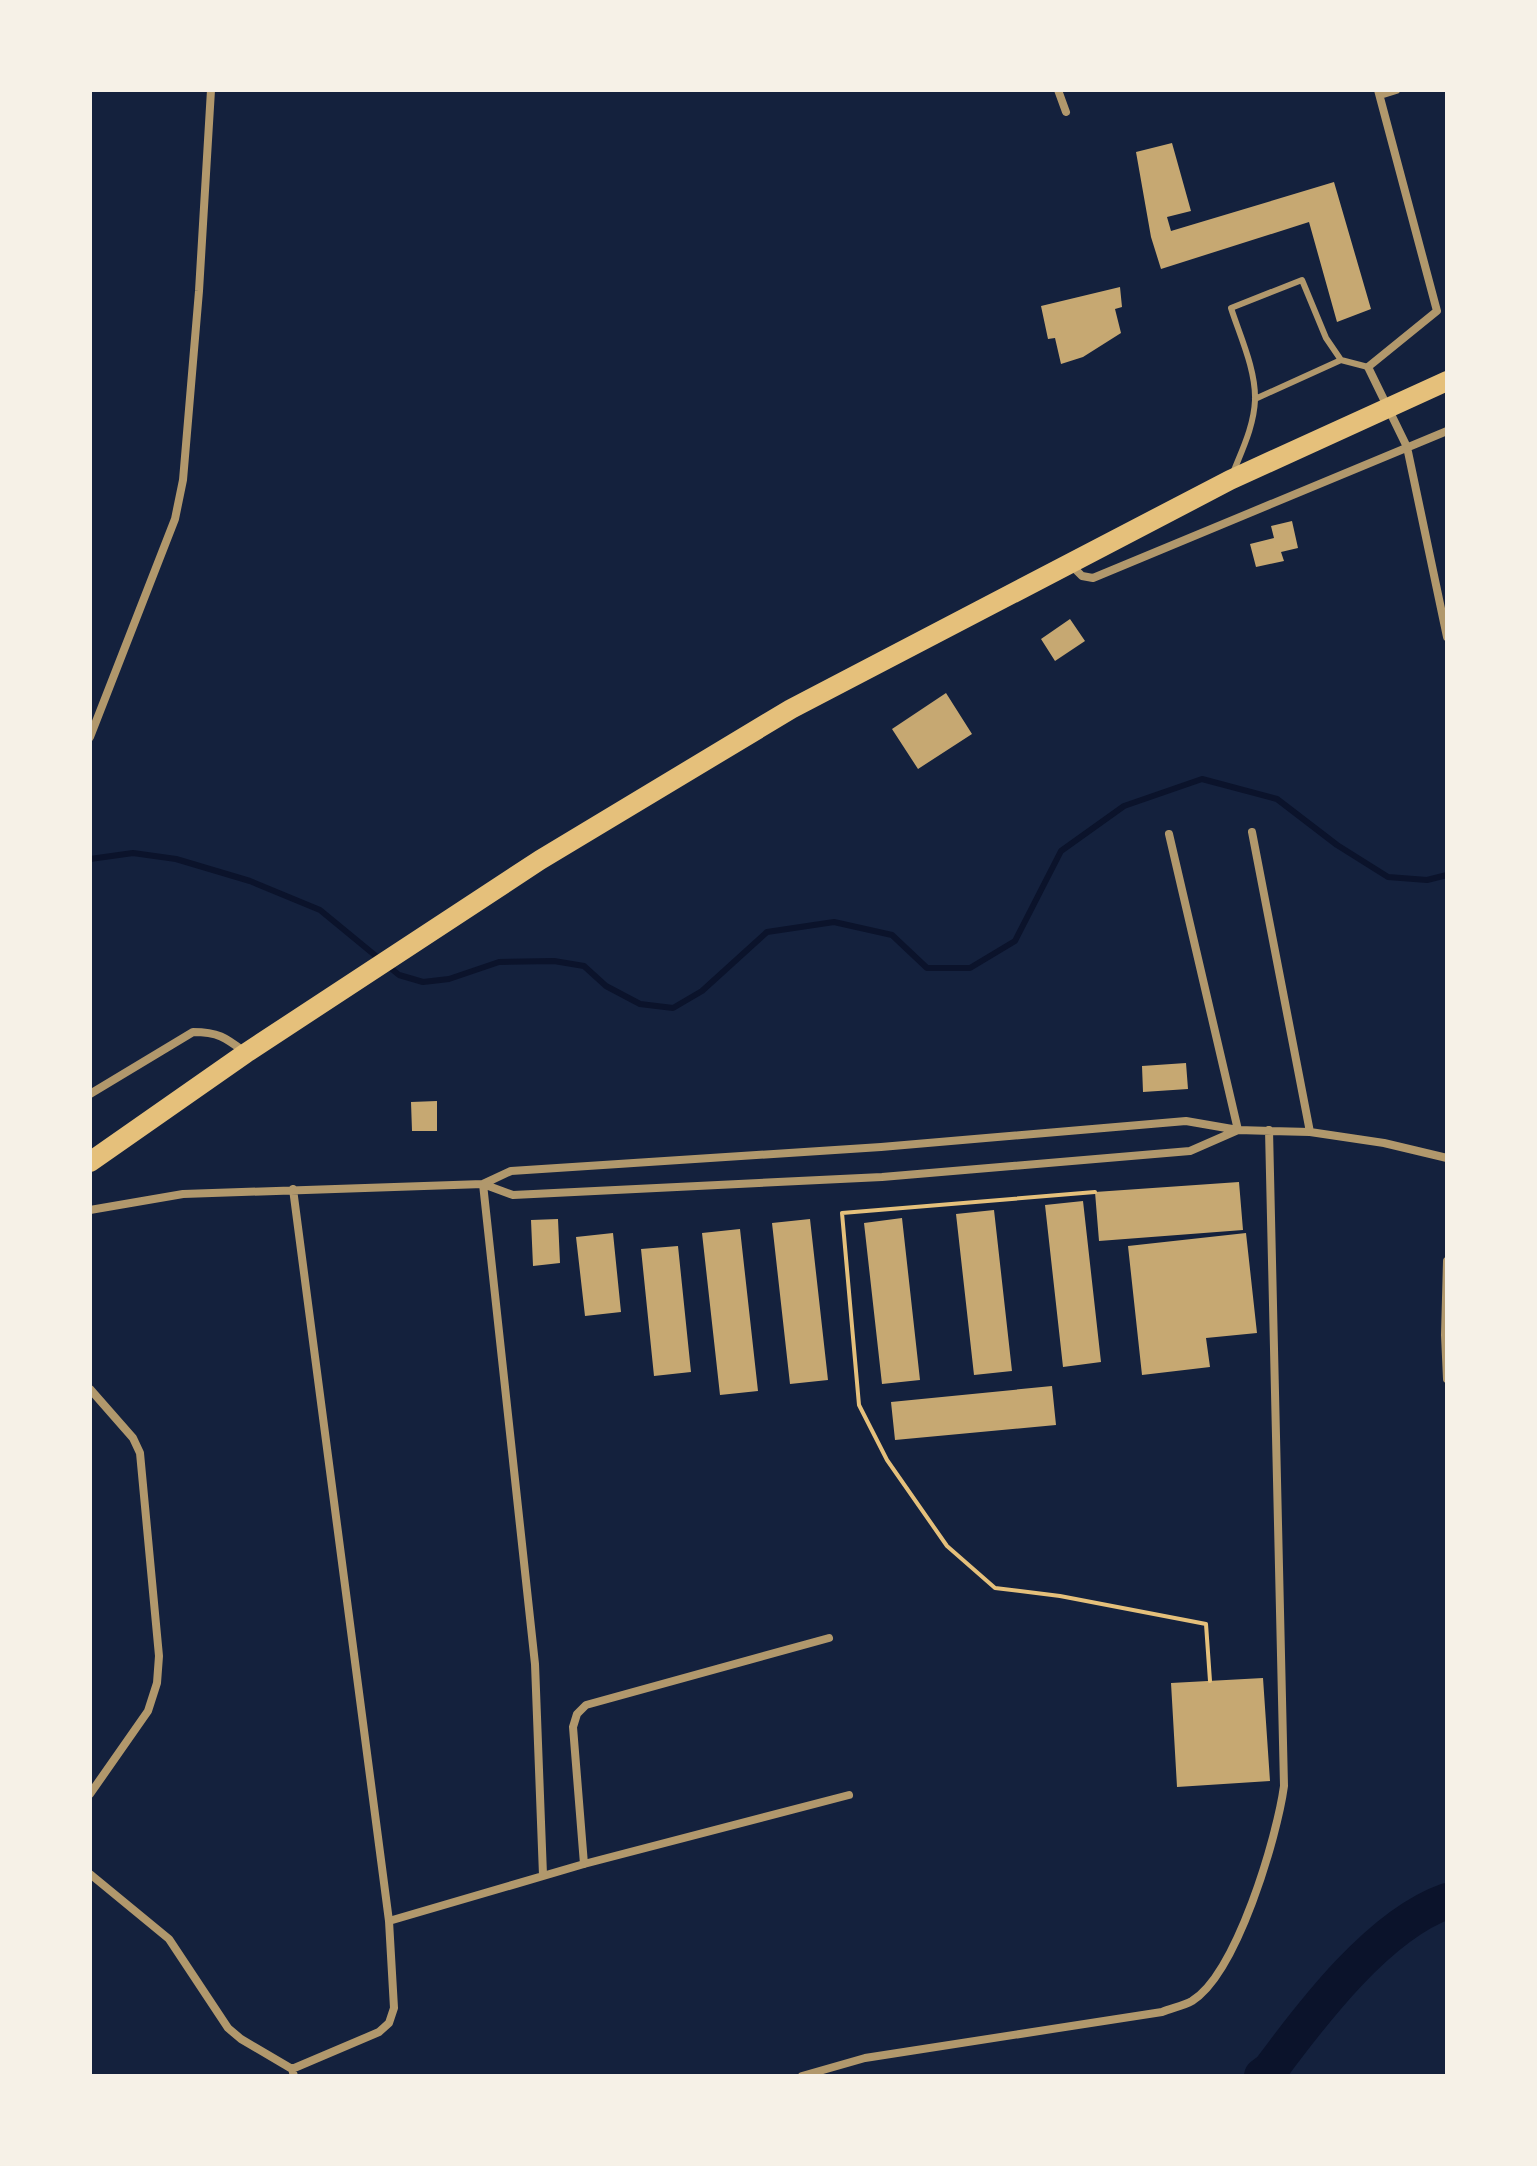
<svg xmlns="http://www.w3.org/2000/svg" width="1537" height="2166" font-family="'Fira Sans',sans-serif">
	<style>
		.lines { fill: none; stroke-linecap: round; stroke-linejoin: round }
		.stream { stroke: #0b132b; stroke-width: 6 }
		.river { stroke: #0b132b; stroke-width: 36 }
		.building { fill: #c6a872 }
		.path { stroke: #e5c07b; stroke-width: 4 }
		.service { stroke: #b1986c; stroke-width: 6 }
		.minor { stroke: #b1986c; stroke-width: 8 }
		.trunk { stroke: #e5c07b; stroke-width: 20 }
	</style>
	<rect width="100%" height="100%" fill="#14213d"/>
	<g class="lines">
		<path class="stream" d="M 90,859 L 133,853 L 176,859 L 250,881 L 320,910 L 399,975 L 423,982 L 449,979 L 499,962 L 554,961 L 584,966 L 606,986 L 640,1004 L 673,1008 L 702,991 L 767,932 L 834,922 L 892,935 L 927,968 L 970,968 L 1015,941 L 1061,851 L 1124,806 L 1202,779 L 1277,799 L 1337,845 L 1388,877 L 1427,880 L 1447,875"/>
		<path class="river" d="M 1262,2076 L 1270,2070 C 1313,2012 1379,1925 1447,1901"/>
	</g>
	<path class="building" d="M 1172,143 L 1191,211 L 1167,217 L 1171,231 L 1334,182 L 1371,309 L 1337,322 L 1309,222 L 1161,269 L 1151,237 L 1136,152 Z
		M 1120,287 L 1122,307 L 1115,309 L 1121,333 L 1083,357 L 1061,364 L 1055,338 L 1048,339 L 1041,306 Z
		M 1292,521 L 1298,548 L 1281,552 L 1284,561 L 1256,567 L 1250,544 L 1274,538 L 1271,526 Z
		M 1070,619 L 1085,641 L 1055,661 L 1041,639 Z
		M 946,693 L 972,734 L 918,769 L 892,729 Z
		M 1186,1063 L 1188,1089 L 1143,1092 L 1142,1066 Z
		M 437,1101 L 437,1131 L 412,1131 L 411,1102 Z
		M 1239,1182 L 1243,1230 L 1099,1241 L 1095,1192 Z
		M 1083,1201 L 1101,1362 L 1063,1367 L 1045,1205 Z
		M 994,1210 L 1012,1371 L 974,1375 L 956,1214 Z
		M 902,1218 L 920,1380 L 882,1384 L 864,1223 Z
		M 558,1219 L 560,1263 L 533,1266 L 531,1220 Z
		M 810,1219 L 828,1380 L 790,1384 L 772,1223 Z
		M 740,1229 L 758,1391 L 720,1395 L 702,1233 Z
		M 613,1233 L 621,1312 L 585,1316 L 576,1237 Z
		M 1246,1233 L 1257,1333 L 1206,1338 L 1210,1367 L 1142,1375 L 1128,1246 Z
		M 678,1246 L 691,1372 L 654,1376 L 641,1249 Z
		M 1052,1386 L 1056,1425 L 895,1440 L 891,1402 Z
		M 1263,1678 L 1270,1781 L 1177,1787 L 1171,1683 Z"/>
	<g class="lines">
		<path class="path" d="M 1095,1192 L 842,1213 L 859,1405 L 887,1460 L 947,1546 L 995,1588 L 1060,1596 L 1206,1624 L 1210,1681"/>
		<path class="service" d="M 1255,399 L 1341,360 L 1368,367
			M 1233,473 C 1242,450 1254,426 1255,400 C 1256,370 1240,336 1231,308 L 1302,280 L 1326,338 L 1341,360"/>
		<path class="minor" d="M 1058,90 L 1066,112
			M 1378,90 L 1437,311 L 1368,367 L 1407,447 L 1447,637
			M 1380,95 L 1396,90
			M 1070,564 L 1082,576 L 1093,578 L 1447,431
			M 90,737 L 175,519 L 183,480 L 199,291 L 211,90
			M 1252,832 L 1310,1132
			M 1169,834 L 1238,1130
			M 90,1094 L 193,1032 C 219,1032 226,1038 246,1053
			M 483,1184 L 513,1195 L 882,1177 L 1190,1151 L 1238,1130
			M 483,1184 L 535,1664 L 543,1875
			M 90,1210 L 183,1194 L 483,1184 L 511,1171 L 881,1147 L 1186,1121 L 1238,1130 L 1310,1132 L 1384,1143 L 1447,1158
			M 1447,1261 L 1445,1335 L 1447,1379
			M 90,1389 L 133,1438 L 140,1453 L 159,1656 L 157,1683 L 148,1711 L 90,1794
			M 584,1864 L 573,1727 L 577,1714 L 586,1705 L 829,1638
			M 90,1874 L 169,1939 L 228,2028 L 241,2039 L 292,2069 L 294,2076
			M 389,1921 L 584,1864 L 849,1795
			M 292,2069 L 379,2032 L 389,2023 L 394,2008 L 389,1921 L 293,1189
			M 802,2076 L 865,2058 L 1162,2012 C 1172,2008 1183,2006 1192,2001 C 1237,1973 1277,1837 1284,1786 L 1269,1130"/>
		<path class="trunk" d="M 90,1162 L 246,1053 L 540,860 L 791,709 L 1230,480 L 1447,381"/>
	</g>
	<rect width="1537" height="2166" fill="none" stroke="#f6f1e7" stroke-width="184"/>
</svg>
